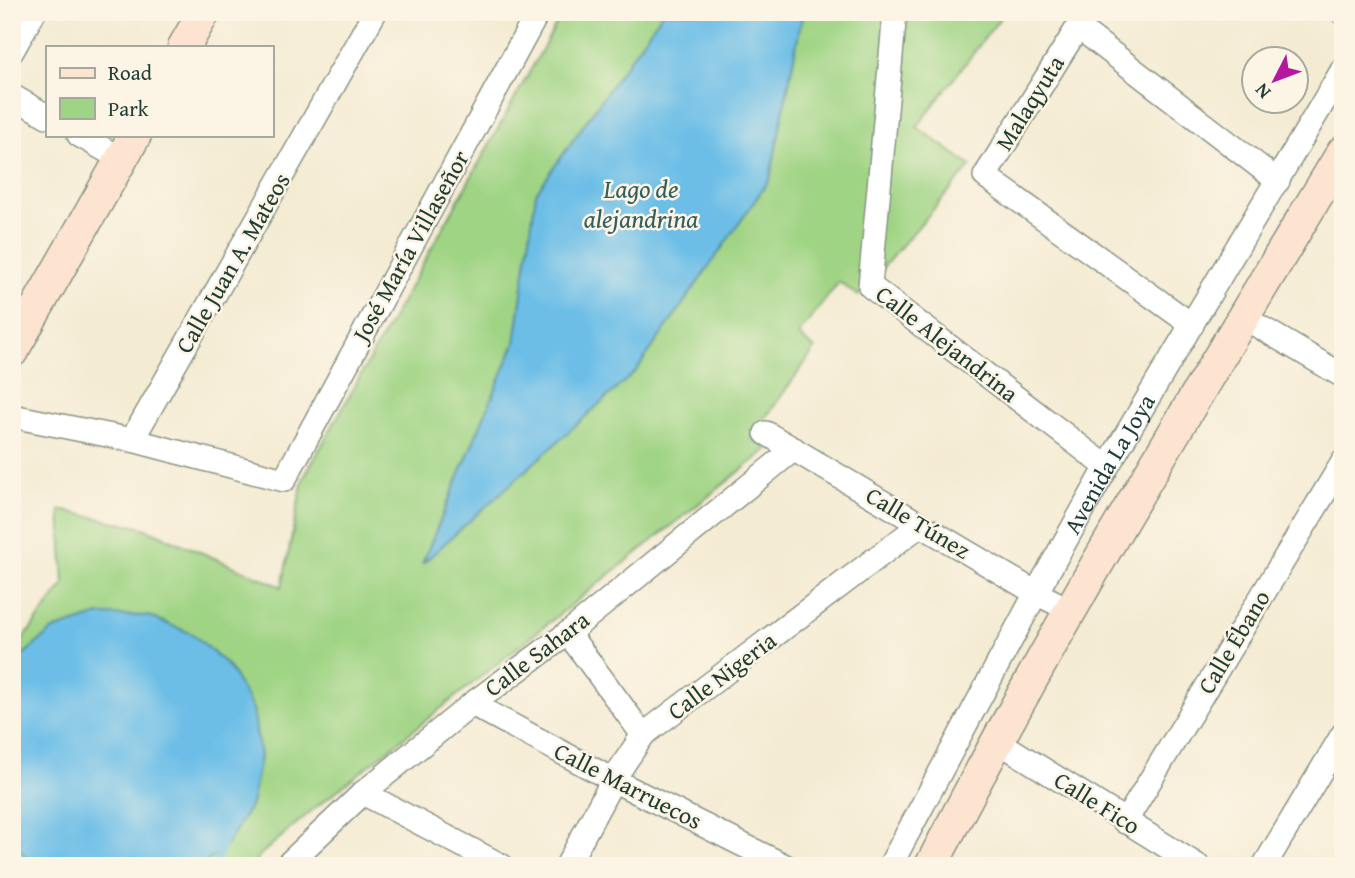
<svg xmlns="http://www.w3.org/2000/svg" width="1355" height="878" font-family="'Gentium Book Plus',serif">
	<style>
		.green { fill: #a0d485; stroke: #60885c; stroke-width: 2 }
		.water { fill: #6cbee7; stroke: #467e8e; stroke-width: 2 }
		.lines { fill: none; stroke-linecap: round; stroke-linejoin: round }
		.stream { stroke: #6cbee7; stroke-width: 7 }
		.street-casing { stroke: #8a9484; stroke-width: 26 }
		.secondary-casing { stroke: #8a9484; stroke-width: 35 }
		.street { stroke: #fff; stroke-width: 23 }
		.secondary { stroke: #fde4d1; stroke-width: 32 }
		.labels { text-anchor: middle; stroke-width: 5; stroke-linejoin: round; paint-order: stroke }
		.street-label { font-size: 24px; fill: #1f3d34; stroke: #fcf5e5 }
		.water-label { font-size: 26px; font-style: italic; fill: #325d61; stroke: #fcf5e5 }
	</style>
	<rect width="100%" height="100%" fill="#fcf5e5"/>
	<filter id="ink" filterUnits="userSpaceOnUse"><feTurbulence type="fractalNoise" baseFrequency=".0143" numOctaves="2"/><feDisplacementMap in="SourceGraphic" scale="14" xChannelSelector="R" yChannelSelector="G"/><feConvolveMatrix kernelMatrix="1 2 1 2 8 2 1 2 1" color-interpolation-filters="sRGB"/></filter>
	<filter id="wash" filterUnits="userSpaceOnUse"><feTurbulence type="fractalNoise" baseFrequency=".00686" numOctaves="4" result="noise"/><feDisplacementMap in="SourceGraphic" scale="28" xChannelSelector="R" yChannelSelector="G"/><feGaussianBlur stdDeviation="1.57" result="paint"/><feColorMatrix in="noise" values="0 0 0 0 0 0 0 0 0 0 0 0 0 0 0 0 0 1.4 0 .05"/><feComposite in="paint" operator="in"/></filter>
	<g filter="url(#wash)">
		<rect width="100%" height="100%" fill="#f4ebd3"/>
		<path class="green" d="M 563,12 L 1002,12 L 1000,18 L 917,127 L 971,166 L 858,296 L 839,282 L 798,335 L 815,349 L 751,438 L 768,449 L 310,812 L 260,855 L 252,866 L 12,866 L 12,641 L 23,639 L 64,585 L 60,510 L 144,528 L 282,587 L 303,479 Z"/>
		<path class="water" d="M 663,12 L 803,12 L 770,179 L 636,371 L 422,564 L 515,343 L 536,193 Z
			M 99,615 L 148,616 L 193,634 L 229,667 L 253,709 L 260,757 L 251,805 L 226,846 L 202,866 L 38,866 L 27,859 L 12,841 L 12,664 L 53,630 Z"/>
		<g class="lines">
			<path class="stream" d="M 215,866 L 223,843"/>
		</g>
	</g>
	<g filter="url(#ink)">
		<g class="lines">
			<defs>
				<g id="street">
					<path d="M 895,12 L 870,286 L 1107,467"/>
					<path d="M 1342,12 L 1343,13"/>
					<path d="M 12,51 L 34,12"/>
					<path d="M 12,96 L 47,116"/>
					<path d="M 79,135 L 121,159"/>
					<path d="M 1243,317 L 1343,376"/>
					<path d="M 1192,325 L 985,176 L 1078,27 L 1278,181"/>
					<path d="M 12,416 L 132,440 L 284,480 L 538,12"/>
					<path d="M 766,433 L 1036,593 L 1072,611"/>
					<path d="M 132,440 L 375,12"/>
					<path d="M 568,633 L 643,735"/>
					<path d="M 472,704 L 613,780 L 785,866"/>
					<path d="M 996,740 L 1198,866"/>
					<path d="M 363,793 L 502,866"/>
					<path d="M 1125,822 L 1343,462"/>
					<path d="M 286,866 L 363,793 L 472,704 L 568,633 L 794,449"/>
					<path d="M 567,866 L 613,780 L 643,735 L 920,525"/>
					<path id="s1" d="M 890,866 L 1036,593 L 1107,467 L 1343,69"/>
					<path d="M 1264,866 L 1343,734"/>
				</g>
				<path id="secondary" d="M 184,47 L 204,12
					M 12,351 L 135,135
					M 931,866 C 1057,622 1201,387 1343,152"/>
			</defs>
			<use href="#street" class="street-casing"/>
			<use href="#secondary" class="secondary-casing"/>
			<use href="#street" class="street"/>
			<use href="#secondary" class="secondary"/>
		</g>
	</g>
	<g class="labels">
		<g class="street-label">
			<text transform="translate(1030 103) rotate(-58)" y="8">Malaqyuta</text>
			<text transform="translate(411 246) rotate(-61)" y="8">José María Villaseñor</text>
			<text transform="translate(233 263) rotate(-60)" y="8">Calle Juan A. Mateos</text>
			<text transform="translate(947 344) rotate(38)" y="8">Calle Alejandrina</text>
			<text dy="8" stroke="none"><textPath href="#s1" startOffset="458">Avenida La Joya</textPath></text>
			<text transform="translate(918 523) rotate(31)" y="8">Calle Túnez</text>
			<text transform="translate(1234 642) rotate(-59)" y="8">Calle Ébano</text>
			<text transform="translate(537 654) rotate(-37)" y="8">Calle Sahara</text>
			<text transform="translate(722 676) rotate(-37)" y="8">Calle Nigeria</text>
			<text transform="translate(628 786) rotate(27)" y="8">Calle Marruecos</text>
			<text transform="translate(1097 803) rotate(32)" y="8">Calle Fico</text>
		</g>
		<g class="water-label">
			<text x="641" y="198">Lago de<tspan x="641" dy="30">alejandrina</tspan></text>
		</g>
	</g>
	<rect width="1355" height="878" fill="none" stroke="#fcf5e5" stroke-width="42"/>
	<rect x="46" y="46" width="228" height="91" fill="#fcf5e5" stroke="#a4ab9e" stroke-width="2"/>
	<rect x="60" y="68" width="35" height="10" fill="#fde4d1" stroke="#a4ab9e" stroke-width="2"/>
	<text x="108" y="80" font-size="21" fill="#1f3d34">Road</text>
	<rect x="60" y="98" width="35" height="21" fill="#a0d485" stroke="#a4ab9e" stroke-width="2"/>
	<text x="108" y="116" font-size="21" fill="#1f3d34">Park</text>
	<g transform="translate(1275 80) rotate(228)"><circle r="33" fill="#fcf5e5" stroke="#a4ab9e" stroke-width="2"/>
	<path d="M0-5L12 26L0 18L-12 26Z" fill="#b5179e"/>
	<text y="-10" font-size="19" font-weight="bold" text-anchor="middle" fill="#1f3d34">N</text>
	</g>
</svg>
